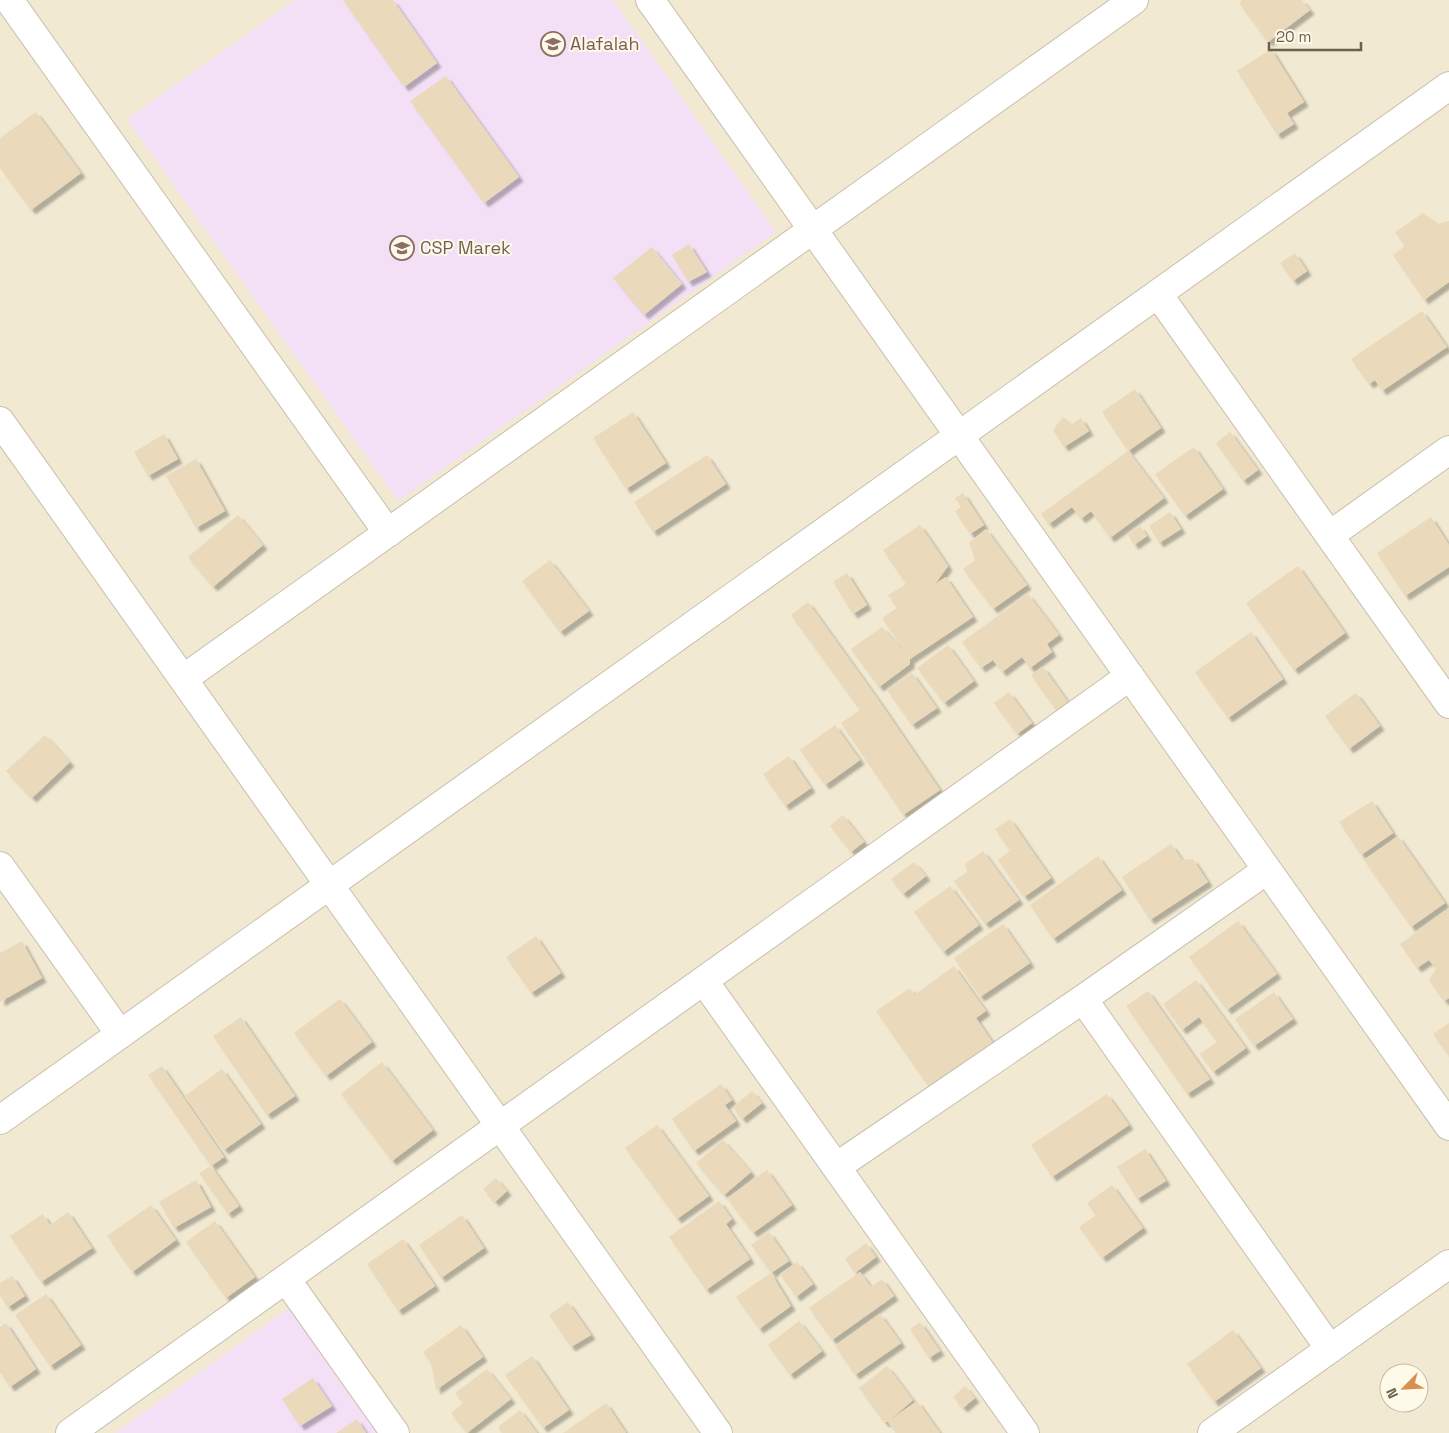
<svg xmlns="http://www.w3.org/2000/svg" width="1449" height="1433" font-family="'Space Grotesk',sans-serif">
	<style>
		.residential { fill: #f1e9d2; fill-rule: evenodd }
		.education { fill: #f3e0f6 }
		.building { fill: #ead9bb; filter: url(#shadow) }
		.lines { fill: none; stroke-linecap: round; stroke-linejoin: round }
		.minor-casing { stroke: #c9bfab; stroke-width: 30 }
		.minor { stroke: #fff; stroke-width: 28 }
		.labels { text-anchor: middle; stroke-width: 4; stroke-linejoin: round; paint-order: stroke }
		.education-label { font-size: 18px; fill: #785e54; stroke: #fdfae9; text-anchor: start }
	</style>
	<defs>
		<filter id="shadow"><feDropShadow dx="4.5" dy="4.5" stdDeviation="1" flood-color="#0004"/></filter>
	</defs>
	<rect width="100%" height="100%" fill="#faf6e3"/>
	<path class="residential" d="M 0,0 L 1449,0 L 1449,1433 L 0,1433 ZM 1389,1373 L 1419,1373 L 1419,1403 L 1389,1403 Z"/>
	<path class="education" d="M 295,0 L 613,0 L 776,232 L 398,501 L 127,119 Z
		M 289,1308 L 378,1433 L 115,1433 Z"/>
	<path class="building" d="M 343,0 L 393,0 L 437,63 L 404,87 Z
		M 1242,0 L 1302,0 L 1310,10 L 1268,42 L 1239,3 Z
		M 1271,49 L 1304,102 L 1287,113 L 1294,124 L 1277,135 L 1237,71 Z
		M 446,76 L 519,177 L 484,203 L 410,101 Z
		M 36,112 L 81,173 L 31,210 L 0,168 L 0,138 Z
		M 1423,213 L 1438,224 L 1449,221 L 1449,282 L 1424,300 L 1393,255 L 1405,246 L 1395,232 Z
		M 689,244 L 707,272 L 688,282 L 672,255 Z
		M 652,247 L 682,284 L 644,315 L 613,278 Z
		M 1295,253 L 1307,271 L 1293,281 L 1280,263 Z
		M 1422,311 L 1447,347 L 1382,391 L 1375,380 L 1369,384 L 1351,359 Z
		M 1135,389 L 1161,428 L 1128,451 L 1102,412 Z
		M 633,412 L 666,463 L 626,489 L 593,438 Z
		M 1063,417 L 1072,424 L 1081,418 L 1089,431 L 1064,447 L 1053,430 Z
		M 1230,432 L 1258,470 L 1243,481 L 1216,443 Z
		M 164,434 L 178,459 L 148,476 L 134,452 Z
		M 1194,447 L 1223,489 L 1185,516 L 1155,474 Z
		M 1128,451 L 1164,498 L 1110,538 L 1091,511 L 1081,519 L 1072,507 L 1049,524 L 1041,514 Z
		M 707,455 L 726,484 L 653,532 L 634,502 Z
		M 196,459 L 225,511 L 196,528 L 166,476 Z
		M 963,493 L 984,525 L 970,534 L 955,511 L 961,507 L 955,498 Z
		M 1170,512 L 1181,529 L 1159,543 L 1149,526 Z
		M 238,515 L 263,545 L 213,587 L 188,557 Z
		M 1431,517 L 1449,545 L 1449,567 L 1405,596 L 1377,553 Z
		M 920,525 L 948,566 L 935,584 L 946,577 L 973,617 L 910,659 L 910,664 L 879,687 L 851,649 L 882,627 L 909,657 L 882,618 L 897,608 L 888,595 L 906,584 L 883,550 Z
		M 1140,526 L 1147,536 L 1134,545 L 1128,535 Z
		M 986,529 L 1027,585 L 993,609 L 963,569 L 975,560 L 969,543 Z
		M 550,560 L 589,611 L 560,632 L 522,581 Z
		M 1298,566 L 1345,633 L 1294,670 L 1246,603 Z
		M 847,573 L 867,605 L 853,614 L 833,582 Z
		M 1028,594 L 1059,635 L 1047,644 L 1052,652 L 1030,668 L 1022,657 L 1002,672 L 993,660 L 981,668 L 962,642 Z
		M 808,602 L 877,698 L 940,790 L 903,815 L 841,723 L 860,710 L 791,615 Z
		M 1251,632 L 1283,679 L 1228,718 L 1195,672 Z
		M 948,645 L 974,681 L 944,703 L 917,668 Z
		M 1043,667 L 1068,702 L 1056,710 L 1031,675 Z
		M 912,673 L 937,708 L 912,725 L 887,690 Z
		M 1009,692 L 1032,723 L 1017,734 L 994,703 Z
		M 1356,693 L 1380,726 L 1349,749 L 1325,716 Z
		M 835,725 L 860,760 L 825,785 L 800,750 Z
		M 45,735 L 70,762 L 32,798 L 6,771 Z
		M 789,756 L 811,788 L 785,806 L 763,774 Z
		M 1372,801 L 1393,833 L 1361,855 L 1339,822 Z
		M 843,815 L 864,842 L 851,852 L 830,826 Z
		M 1010,819 L 1051,878 L 1024,897 L 998,860 L 1010,851 L 995,829 Z
		M 1398,836 L 1445,903 L 1411,927 L 1364,860 Z
		M 1171,844 L 1182,860 L 1193,859 L 1208,882 L 1150,920 L 1122,877 Z
		M 983,851 L 1019,900 L 985,924 L 954,881 L 967,872 L 965,864 Z
		M 1098,856 L 1122,890 L 1053,939 L 1030,905 Z
		M 914,862 L 926,876 L 903,894 L 891,879 Z
		M 950,886 L 979,925 L 943,952 L 914,912 Z
		M 1449,908 L 1449,998 L 1444,1001 L 1429,980 L 1436,969 L 1429,960 L 1417,968 L 1400,944 Z
		M 1238,921 L 1277,974 L 1227,1010 L 1189,957 Z
		M 1003,924 L 1030,963 L 980,997 L 954,958 Z
		M 536,936 L 561,973 L 531,993 L 506,957 Z
		M 22,941 L 42,978 L 0,1002 L 0,953 Z
		M 954,966 L 986,1011 L 976,1018 L 993,1043 L 929,1087 L 876,1011 L 910,988 L 914,995 Z
		M 1196,980 L 1246,1048 L 1213,1072 L 1200,1054 L 1217,1042 L 1199,1017 L 1182,1030 L 1163,1004 Z
		M 1148,991 L 1210,1079 L 1187,1094 L 1126,1006 Z
		M 1274,992 L 1293,1019 L 1254,1046 L 1235,1019 Z
		M 340,999 L 372,1042 L 326,1076 L 294,1033 Z
		M 241,1017 L 295,1096 L 267,1115 L 213,1036 Z
		M 1449,1023 L 1449,1056 L 1433,1034 Z
		M 382,1062 L 433,1130 L 392,1161 L 341,1094 Z
		M 162,1066 L 224,1157 L 211,1166 L 148,1075 Z
		M 222,1069 L 261,1124 L 224,1150 L 185,1096 Z
		M 721,1084 L 732,1100 L 725,1105 L 736,1121 L 694,1151 L 672,1119 Z
		M 752,1091 L 762,1103 L 742,1119 L 733,1107 Z
		M 1107,1094 L 1129,1125 L 1052,1177 L 1031,1145 Z
		M 657,1125 L 709,1196 L 677,1219 L 625,1148 Z
		M 723,1140 L 751,1172 L 724,1195 L 696,1163 Z
		M 1145,1149 L 1166,1181 L 1137,1199 L 1117,1167 Z
		M 211,1166 L 239,1206 L 228,1214 L 199,1173 Z
		M 767,1170 L 792,1205 L 753,1233 L 727,1198 Z
		M 496,1178 L 507,1191 L 495,1202 L 483,1189 Z
		M 196,1180 L 211,1207 L 174,1228 L 159,1202 Z
		M 1112,1185 L 1143,1228 L 1102,1258 L 1079,1227 L 1096,1215 L 1087,1203 Z
		M 719,1201 L 732,1219 L 726,1224 L 750,1259 L 706,1290 L 669,1237 Z
		M 151,1205 L 176,1240 L 132,1272 L 107,1236 Z
		M 68,1212 L 92,1248 L 41,1282 L 10,1236 L 43,1214 L 50,1225 Z
		M 462,1215 L 484,1248 L 441,1278 L 419,1245 Z
		M 215,1221 L 255,1277 L 226,1298 L 186,1242 Z
		M 769,1232 L 789,1261 L 771,1273 L 751,1245 Z
		M 403,1239 L 435,1286 L 398,1311 L 367,1264 Z
		M 866,1243 L 876,1257 L 855,1273 L 845,1259 Z
		M 797,1262 L 813,1284 L 796,1297 L 780,1274 Z
		M 860,1272 L 871,1287 L 882,1279 L 894,1296 L 832,1340 L 809,1308 Z
		M 771,1273 L 791,1306 L 759,1329 L 736,1297 Z
		M 12,1276 L 25,1296 L 8,1307 L 0,1296 L 0,1283 Z
		M 46,1294 L 81,1345 L 50,1366 L 15,1315 Z
		M 568,1302 L 591,1335 L 571,1347 L 549,1315 Z
		M 880,1314 L 901,1343 L 855,1375 L 835,1346 Z
		M 799,1321 L 822,1351 L 790,1375 L 768,1345 Z
		M 920,1322 L 940,1351 L 929,1358 L 910,1329 Z
		M 6,1323 L 36,1369 L 10,1387 L 0,1372 L 0,1327 Z
		M 461,1325 L 483,1357 L 436,1390 L 431,1363 L 423,1352 Z
		M 1233,1330 L 1261,1368 L 1214,1402 L 1187,1364 Z
		M 532,1356 L 569,1410 L 543,1428 L 505,1375 Z
		M 887,1366 L 913,1400 L 890,1420 L 917,1401 L 940,1433 L 896,1433 L 888,1422 L 884,1422 L 859,1388 Z
		M 487,1369 L 511,1399 L 467,1433 L 451,1413 L 463,1403 L 455,1393 Z
		M 313,1378 L 332,1406 L 300,1426 L 282,1399 Z
		M 965,1386 L 975,1398 L 963,1408 L 953,1397 Z
		M 606,1403 L 626,1433 L 563,1433 Z
		M 520,1410 L 537,1433 L 502,1433 L 498,1427 Z
		M 357,1419 L 366,1433 L 336,1433 Z"/>
	<g class="lines">
		<defs>
			<path id="minor" d="M 9,0 L 388,533
				M 650,0 L 1449,1126
				M 1158,294 L 1449,704
				M 0,421 L 718,1433
				M 1330,535 L 1449,450
				M 183,679 L 1134,0
				M 0,866 L 120,1034
				M 704,981 L 1025,1433
				M 1083,999 L 1330,1349
				M 0,1120 L 1449,86
				M 836,1167 L 1083,999 L 1267,870
				M 286,1279 L 395,1433
				M 70,1433 L 1130,676
				M 1212,1433 L 1449,1264"/>
		</defs>
		<use href="#minor" class="minor-casing"/>
		<use href="#minor" class="minor"/>
	</g>
	<defs>
		<symbol id="school-ring" viewBox="-11 -11 22 22"><circle r="9.5" fill="#fdfae9" stroke="#8d6e63" stroke-width="1.5"/><path d="M0-5L7-2L0 1L-7-2ZM-4 1L0 2.5L4 1V4Q0 6-4 4Z" fill="#8d6e63"/></symbol>
	</defs>
	<g fill-rule="evenodd">
		<use href="#school-ring" x="539" y="30" width="28" height="28"/>
		<use href="#school-ring" x="388" y="234" width="28" height="28"/>
	</g>
	<g class="labels">
		<g class="education-label">
			<text x="570" y="50">Alafalah</text>
			<text x="420" y="254">CSP Marek</text>
		</g>
	</g>
	<g transform="translate(1404 1388) rotate(246)"><circle r="24" fill="#fdfae9" stroke="#c4bcaa"/>
	<path d="M0-4L9 19L0 12L-9 19Z" fill="#d98f53"/>
	<text y="-8" font-size="14" font-weight="bold" text-anchor="middle" fill="#6f604c">N</text>
	</g>
	<path d="M1269 42v8h92v-8" fill="none" stroke="#6f604c" stroke-width="2.5"/>
	<text x="1276" y="42" font-size="15" fill="#6f604c" stroke="#fdfae9" stroke-width="4" paint-order="stroke">20 m</text>
</svg>
